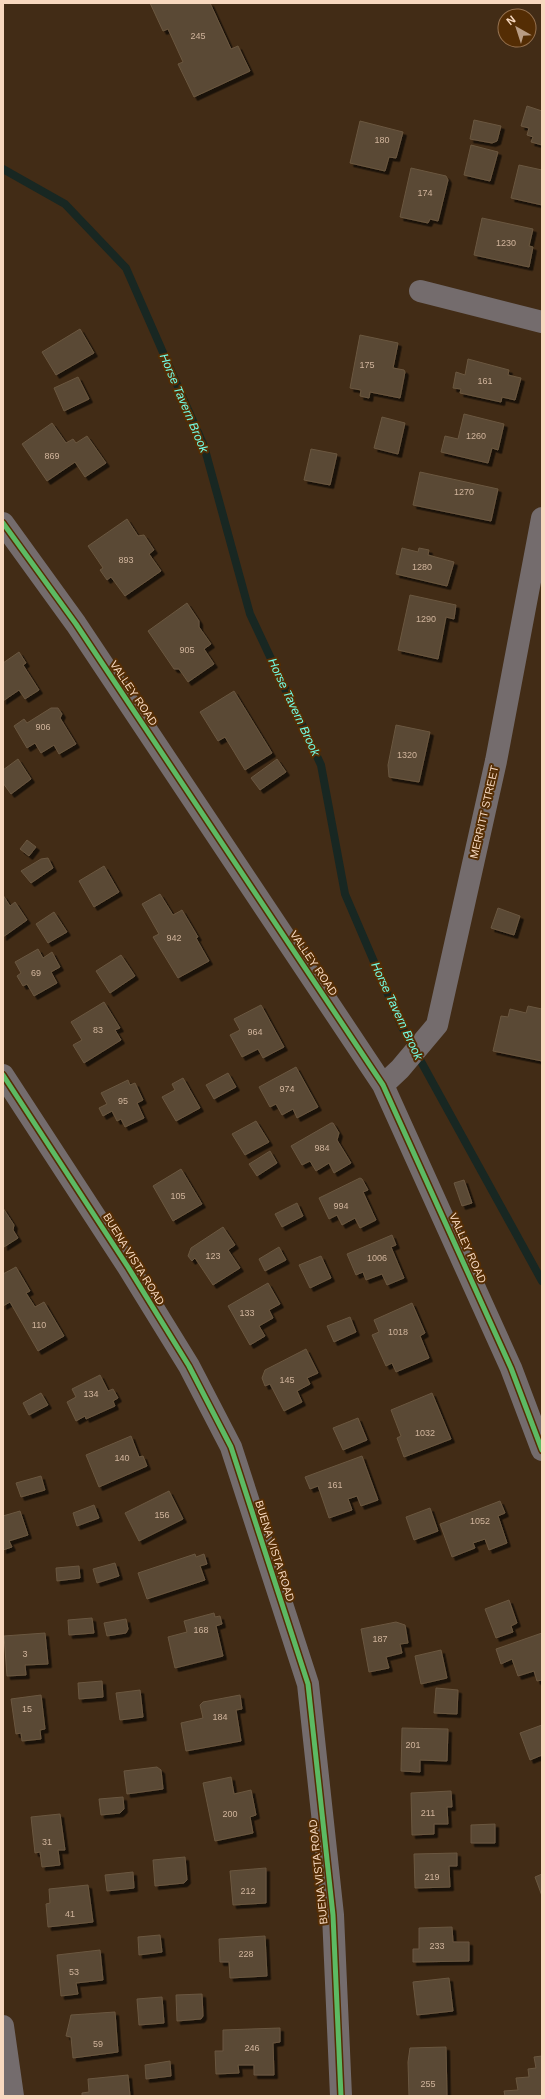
<svg xmlns="http://www.w3.org/2000/svg" width="545" height="2099" font-family="Arial,sans-serif">
	<style>
		.lines { fill: none; stroke-linecap: round; stroke-linejoin: round }
		.stream { stroke: #182722; stroke-width: 8 }
		.building { fill: #5a4934; stroke: #6a5740; filter: url(#shadow) }
		.street { stroke: #746c6d; stroke-width: 22 }
		.cycleway-casing { stroke: #542d04; stroke-width: 8 }
		.cycleway { stroke: #5cba63; stroke-width: 5 }
		.labels { text-anchor: middle; stroke-width: 4; stroke-linejoin: round; paint-order: stroke }
		.number-label { font-size: 9px; fill: #d0b49c }
		.street-label { font-size: 11px; fill: #f7d8bf; stroke: #542d04 }
		.water-label { font-size: 12px; font-style: italic; fill: #73fee5; stroke: #542d04 }
	</style>
	<defs>
		<filter id="shadow"><feDropShadow dx="3.5" dy="3.5" stdDeviation="0" flood-color="#0009"/></filter>
	</defs>
	<rect width="100%" height="100%" fill="#422c16"/>
	<g class="lines">
		<path class="stream" d="M 3,169 L 65,204 L 126,268 L 204,446 L 250,614 L 321,765 L 345,894 L 402,1027 L 542,1281"/>
	</g>
	<path class="building" d="M 150,3 L 210,3 L 231,49 L 238,46 L 250,71 L 194,97 L 178,64 L 183,62 L 168,29 L 163,31 Z
		M 527,106 L 542,111 L 542,145 L 531,142 L 533,137 L 527,135 L 529,128 L 521,126 Z
		M 474,120 L 501,126 L 497,141 L 492,143 L 470,139 Z
		M 360,121 L 403,132 L 396,158 L 389,157 L 385,171 L 350,163 Z
		M 471,145 L 498,152 L 490,181 L 464,175 Z
		M 519,165 L 542,170 L 542,205 L 511,198 Z
		M 411,168 L 446,176 L 448,180 L 438,221 L 430,219 L 428,223 L 400,217 Z
		M 482,218 L 533,229 L 529,246 L 533,247 L 529,267 L 474,255 Z
		M 80,329 L 94,353 L 56,375 L 42,352 Z
		M 360,335 L 398,343 L 393,368 L 404,370 L 405,372 L 400,398 L 370,392 L 369,398 L 360,396 L 361,390 L 350,388 Z
		M 468,359 L 509,370 L 508,375 L 521,378 L 515,400 L 502,397 L 501,402 L 460,393 L 461,389 L 453,388 L 456,372 L 465,375 Z
		M 78,377 L 89,399 L 64,411 L 54,388 Z
		M 464,414 L 504,424 L 498,450 L 492,448 L 488,463 L 441,452 L 445,436 L 458,439 Z
		M 382,417 L 405,423 L 398,454 L 374,448 Z
		M 52,423 L 66,443 L 73,439 L 76,443 L 87,436 L 106,463 L 85,477 L 75,462 L 47,481 L 22,444 Z
		M 311,449 L 337,454 L 330,485 L 304,480 Z
		M 420,472 L 498,489 L 491,521 L 413,505 Z
		M 127,519 L 138,536 L 144,535 L 154,550 L 149,554 L 161,571 L 125,596 L 111,577 L 107,580 L 100,570 L 103,568 L 88,546 Z
		M 402,548 L 418,552 L 419,548 L 429,550 L 428,555 L 454,562 L 447,586 L 396,574 Z
		M 410,595 L 456,605 L 454,619 L 446,617 L 438,659 L 398,650 Z
		M 187,603 L 199,621 L 199,627 L 211,644 L 204,649 L 214,664 L 188,682 L 179,669 L 174,669 L 148,631 Z
		M 19,652 L 26,663 L 23,665 L 39,690 L 25,699 L 19,690 L 3,701 L 3,663 Z
		M 234,691 L 272,753 L 245,770 L 225,737 L 218,741 L 200,712 Z
		M 51,708 L 58,708 L 62,714 L 60,718 L 76,744 L 59,754 L 54,745 L 41,753 L 35,743 L 27,748 L 14,726 L 24,719 L 27,723 Z
		M 396,725 L 430,732 L 419,782 L 389,777 L 388,765 Z
		M 18,759 L 31,779 L 11,794 L 3,783 L 3,770 Z
		M 277,759 L 286,772 L 260,790 L 251,778 Z
		M 27,840 L 36,847 L 29,856 L 20,849 Z
		M 48,858 L 53,868 L 31,883 L 21,871 L 41,859 Z
		M 104,866 L 119,892 L 94,907 L 79,881 Z
		M 160,894 L 173,915 L 182,910 L 198,937 L 196,938 L 209,961 L 178,978 L 153,937 L 159,934 L 142,904 Z
		M 3,895 L 10,906 L 15,902 L 27,920 L 3,937 Z
		M 498,908 L 520,916 L 514,935 L 491,928 Z
		M 54,912 L 67,932 L 48,943 L 36,924 Z
		M 38,949 L 43,958 L 52,952 L 60,967 L 51,972 L 57,983 L 34,996 L 27,984 L 23,986 L 17,976 L 21,973 L 15,962 Z
		M 121,955 L 135,976 L 110,993 L 96,971 Z
		M 104,1002 L 120,1028 L 115,1030 L 121,1040 L 84,1063 L 73,1045 L 82,1040 L 71,1022 Z
		M 261,1005 L 284,1047 L 263,1058 L 258,1049 L 242,1057 L 230,1035 L 240,1030 L 234,1019 Z
		M 528,1006 L 542,1009 L 542,1061 L 493,1051 L 501,1016 L 508,1017 L 510,1009 L 526,1013 Z
		M 296,1067 L 318,1107 L 297,1118 L 293,1109 L 282,1115 L 276,1104 L 270,1107 L 259,1087 Z
		M 228,1073 L 236,1087 L 214,1099 L 206,1085 Z
		M 183,1078 L 200,1108 L 176,1121 L 162,1097 L 175,1090 L 172,1084 Z
		M 128,1080 L 130,1085 L 135,1083 L 143,1100 L 137,1103 L 144,1118 L 125,1127 L 121,1119 L 117,1121 L 112,1111 L 103,1116 L 99,1108 L 107,1104 L 101,1093 Z
		M 256,1121 L 269,1142 L 245,1155 L 232,1134 Z
		M 331,1123 L 333,1123 L 339,1133 L 337,1140 L 351,1163 L 334,1173 L 329,1163 L 316,1171 L 310,1161 L 302,1165 L 291,1146 Z
		M 270,1151 L 277,1163 L 257,1176 L 249,1164 Z
		M 181,1169 L 202,1204 L 173,1221 L 153,1186 Z
		M 360,1178 L 362,1179 L 368,1190 L 363,1192 L 376,1220 L 360,1228 L 355,1218 L 342,1225 L 337,1215 L 329,1219 L 319,1198 Z
		M 464,1180 L 472,1203 L 462,1206 L 454,1183 Z
		M 297,1203 L 303,1216 L 282,1227 L 275,1214 Z
		M 3,1208 L 14,1225 L 13,1230 L 18,1238 L 4,1247 Z
		M 223,1227 L 235,1245 L 228,1250 L 240,1268 L 213,1285 L 195,1258 L 192,1261 L 188,1256 L 191,1248 Z
		M 392,1235 L 396,1245 L 391,1247 L 404,1278 L 387,1285 L 382,1274 L 366,1280 L 363,1272 L 356,1275 L 347,1254 Z
		M 279,1247 L 286,1260 L 265,1271 L 259,1259 Z
		M 321,1256 L 331,1278 L 310,1288 L 299,1265 Z
		M 16,1267 L 30,1291 L 26,1293 L 35,1307 L 44,1302 L 64,1336 L 38,1351 L 10,1302 L 3,1306 L 3,1274 Z
		M 268,1283 L 280,1304 L 269,1310 L 273,1318 L 259,1326 L 265,1336 L 250,1345 L 228,1306 Z
		M 412,1303 L 425,1333 L 420,1336 L 429,1358 L 396,1372 L 392,1363 L 386,1366 L 372,1335 L 379,1332 L 374,1320 Z
		M 350,1317 L 356,1332 L 334,1342 L 327,1326 Z
		M 306,1349 L 318,1373 L 307,1378 L 310,1384 L 297,1391 L 302,1402 L 284,1411 L 270,1384 L 265,1386 L 262,1378 L 265,1370 Z
		M 100,1375 L 108,1391 L 113,1389 L 118,1398 L 113,1401 L 115,1406 L 86,1419 L 85,1416 L 76,1421 L 67,1402 L 76,1397 L 72,1389 Z
		M 41,1393 L 48,1405 L 29,1415 L 23,1403 Z
		M 432,1393 L 451,1439 L 404,1457 L 397,1438 L 401,1436 L 391,1410 Z
		M 358,1418 L 367,1440 L 343,1450 L 333,1428 Z
		M 131,1436 L 139,1457 L 143,1456 L 147,1466 L 99,1487 L 86,1455 Z
		M 362,1456 L 378,1500 L 361,1506 L 357,1496 L 348,1499 L 352,1510 L 329,1518 L 318,1486 L 310,1489 L 305,1477 Z
		M 41,1476 L 45,1490 L 21,1497 L 16,1483 Z
		M 169,1491 L 183,1519 L 139,1541 L 125,1513 Z
		M 500,1501 L 505,1513 L 498,1516 L 507,1543 L 489,1550 L 485,1539 L 473,1543 L 475,1548 L 452,1557 L 440,1524 Z
		M 94,1505 L 99,1518 L 77,1526 L 73,1513 Z
		M 430,1508 L 438,1531 L 414,1540 L 406,1517 Z
		M 20,1511 L 28,1535 L 9,1541 L 12,1547 L 3,1550 L 3,1516 Z
		M 195,1554 L 196,1557 L 204,1554 L 207,1564 L 200,1566 L 205,1580 L 147,1599 L 138,1573 Z
		M 115,1563 L 119,1576 L 97,1583 L 93,1569 Z
		M 79,1566 L 80,1578 L 57,1581 L 56,1568 Z
		M 509,1600 L 517,1623 L 511,1626 L 513,1632 L 496,1638 L 485,1609 Z
		M 214,1613 L 215,1617 L 220,1616 L 222,1624 L 216,1626 L 223,1656 L 175,1668 L 168,1637 L 187,1632 L 184,1621 Z
		M 92,1618 L 94,1633 L 69,1635 L 68,1620 Z
		M 126,1619 L 128,1629 L 126,1633 L 107,1636 L 104,1623 Z
		M 396,1622 L 405,1625 L 408,1643 L 400,1644 L 402,1653 L 386,1657 L 389,1668 L 369,1672 L 361,1629 Z
		M 45,1633 L 48,1664 L 25,1665 L 26,1675 L 7,1676 L 4,1636 Z
		M 542,1633 L 542,1680 L 537,1681 L 534,1671 L 518,1676 L 512,1659 L 501,1664 L 496,1649 Z
		M 441,1650 L 447,1678 L 421,1684 L 415,1656 Z
		M 102,1681 L 103,1697 L 79,1699 L 78,1683 Z
		M 436,1688 L 458,1690 L 457,1714 L 434,1713 Z
		M 140,1690 L 143,1717 L 120,1720 L 116,1693 Z
		M 41,1695 L 45,1729 L 40,1730 L 41,1739 L 22,1741 L 21,1733 L 16,1734 L 11,1699 Z
		M 240,1695 L 242,1709 L 236,1710 L 241,1741 L 186,1751 L 181,1723 L 203,1718 L 200,1705 L 203,1702 Z
		M 542,1725 L 542,1755 L 530,1760 L 520,1733 Z
		M 402,1728 L 448,1729 L 447,1761 L 420,1760 L 420,1772 L 401,1771 Z
		M 157,1767 L 161,1770 L 163,1789 L 127,1794 L 124,1771 Z
		M 231,1777 L 234,1794 L 251,1790 L 256,1815 L 250,1817 L 253,1833 L 215,1841 L 203,1783 Z
		M 451,1791 L 452,1807 L 447,1807 L 448,1824 L 434,1824 L 434,1834 L 412,1835 L 411,1793 Z
		M 123,1797 L 124,1809 L 120,1813 L 101,1815 L 99,1799 Z
		M 60,1814 L 65,1850 L 58,1850 L 60,1865 L 42,1867 L 40,1852 L 35,1853 L 31,1817 Z
		M 495,1824 L 495,1843 L 471,1843 L 471,1825 Z
		M 457,1853 L 457,1866 L 449,1866 L 450,1887 L 415,1888 L 414,1854 Z
		M 185,1857 L 187,1880 L 184,1883 L 155,1886 L 153,1860 Z
		M 266,1868 L 266,1903 L 233,1905 L 230,1871 Z
		M 133,1872 L 134,1888 L 107,1891 L 105,1875 Z
		M 542,1874 L 542,1896 L 535,1877 Z
		M 88,1885 L 93,1922 L 48,1927 L 46,1904 L 50,1903 L 49,1889 Z
		M 452,1927 L 453,1942 L 469,1942 L 469,1961 L 413,1962 L 413,1949 L 419,1949 L 419,1928 Z
		M 160,1935 L 162,1952 L 139,1955 L 138,1937 Z
		M 265,1936 L 267,1976 L 230,1978 L 229,1962 L 220,1962 L 219,1939 Z
		M 100,1950 L 103,1980 L 76,1983 L 78,1994 L 61,1996 L 57,1955 Z
		M 449,1978 L 453,2011 L 417,2015 L 413,1982 Z
		M 202,1994 L 203,2016 L 201,2019 L 177,2021 L 176,1995 Z
		M 162,1997 L 164,2023 L 139,2025 L 137,1999 Z
		M 115,2012 L 118,2052 L 73,2058 L 71,2037 L 66,2036 L 71,2015 Z
		M 280,2028 L 280,2042 L 273,2043 L 274,2075 L 254,2075 L 254,2065 L 238,2065 L 239,2073 L 216,2074 L 215,2051 L 223,2051 L 223,2030 Z
		M 446,2047 L 447,2096 L 409,2096 L 408,2062 L 410,2048 Z
		M 542,2056 L 542,2096 L 505,2096 L 504,2091 L 518,2090 L 516,2078 L 529,2077 L 528,2069 L 536,2068 L 534,2057 Z
		M 170,2061 L 171,2076 L 146,2079 L 145,2065 Z
		M 128,2075 L 130,2096 L 82,2096 L 82,2093 L 89,2092 L 88,2079 Z"/>
	<g class="lines">
		<path class="street" d="M 420,291 L 542,322
			M 3,523 L 76,624 L 383,1085 L 511,1368 L 542,1450
			M 3,1075 L 128,1267 L 189,1366 L 231,1447 L 308,1684 L 333,1915 L 341,2096
			M 383,1085 L 400,1069 L 437,1025 L 496,761 L 542,518
			M 3,2026 L 13,2096"/>
		<defs>
			<path id="cycleway" d="M 3,523 L 76,624 L 383,1085 L 511,1368 L 542,1450
				M 3,1075 L 128,1267 L 189,1366 L 231,1447 L 308,1684 L 333,1915 L 341,2096"/>
		</defs>
		<use href="#cycleway" class="cycleway-casing"/>
		<use href="#cycleway" class="cycleway"/>
	</g>
	<g class="labels">
		<g class="number-label">
			<text x="198" y="39">245</text>
			<text x="382" y="143">180</text>
			<text x="425" y="196">174</text>
			<text x="506" y="246">1230</text>
			<text x="367" y="368">175</text>
			<text x="485" y="384">161</text>
			<text x="476" y="439">1260</text>
			<text x="52" y="459">869</text>
			<text x="464" y="495">1270</text>
			<text x="126" y="563">893</text>
			<text x="422" y="570">1280</text>
			<text x="426" y="622">1290</text>
			<text x="187" y="653">905</text>
			<text x="43" y="730">906</text>
			<text x="407" y="758">1320</text>
			<text x="174" y="941">942</text>
			<text x="36" y="976">69</text>
			<text x="98" y="1033">83</text>
			<text x="255" y="1035">964</text>
			<text x="287" y="1092">974</text>
			<text x="123" y="1104">95</text>
			<text x="322" y="1151">984</text>
			<text x="178" y="1199">105</text>
			<text x="341" y="1209">994</text>
			<text x="213" y="1259">123</text>
			<text x="377" y="1261">1006</text>
			<text x="247" y="1316">133</text>
			<text x="39" y="1328">110</text>
			<text x="398" y="1335">1018</text>
			<text x="287" y="1383">145</text>
			<text x="91" y="1397">134</text>
			<text x="425" y="1436">1032</text>
			<text x="122" y="1461">140</text>
			<text x="335" y="1488">161</text>
			<text x="162" y="1518">156</text>
			<text x="480" y="1524">1052</text>
			<text x="201" y="1633">168</text>
			<text x="380" y="1642">187</text>
			<text x="25" y="1657">3</text>
			<text x="27" y="1712">15</text>
			<text x="220" y="1720">184</text>
			<text x="413" y="1748">201</text>
			<text x="428" y="1816">211</text>
			<text x="230" y="1817">200</text>
			<text x="47" y="1845">31</text>
			<text x="432" y="1880">219</text>
			<text x="248" y="1894">212</text>
			<text x="70" y="1917">41</text>
			<text x="437" y="1949">233</text>
			<text x="246" y="1957">228</text>
			<text x="74" y="1975">53</text>
			<text x="98" y="2047">59</text>
			<text x="252" y="2051">246</text>
			<text x="428" y="2087">255</text>
		</g>
		<g class="street-label">
			<text transform="translate(134 693) rotate(56)" y="4">VALLEY ROAD</text>
			<text transform="translate(484 812) rotate(-77)" y="4">MERRITT STREET</text>
			<text transform="translate(314 963) rotate(56)" y="4">VALLEY ROAD</text>
			<text transform="translate(468 1248) rotate(66)" y="4">VALLEY ROAD</text>
			<text transform="translate(134 1259) rotate(58)" y="4">BUENA VISTA ROAD</text>
			<text transform="translate(275 1551) rotate(72)" y="4">BUENA VISTA ROAD</text>
			<text transform="translate(318 1872) rotate(-96)" y="4">BUENA VISTA ROAD</text>
		</g>
		<g class="water-label">
			<text transform="translate(184 403) rotate(67)" y="4">Horse Tavern Brook</text>
			<text transform="translate(294 707) rotate(65)" y="4">Horse Tavern Brook</text>
			<text transform="translate(397 1011) rotate(65)" y="4">Horse Tavern Brook</text>
		</g>
	</g>
	<rect width="545" height="2099" fill="none" stroke="#f7d8bf" stroke-width="8"/>
	<g transform="translate(517 28) rotate(321)"><circle r="19" fill="#542d04" stroke="#95714f"/>
	<path d="M0-3L7 15L0 10L-7 15Z" fill="#b89c84"/>
	<text y="-6" font-size="11" font-weight="bold" text-anchor="middle" fill="#f7d8bf">N</text>
	</g>
</svg>
